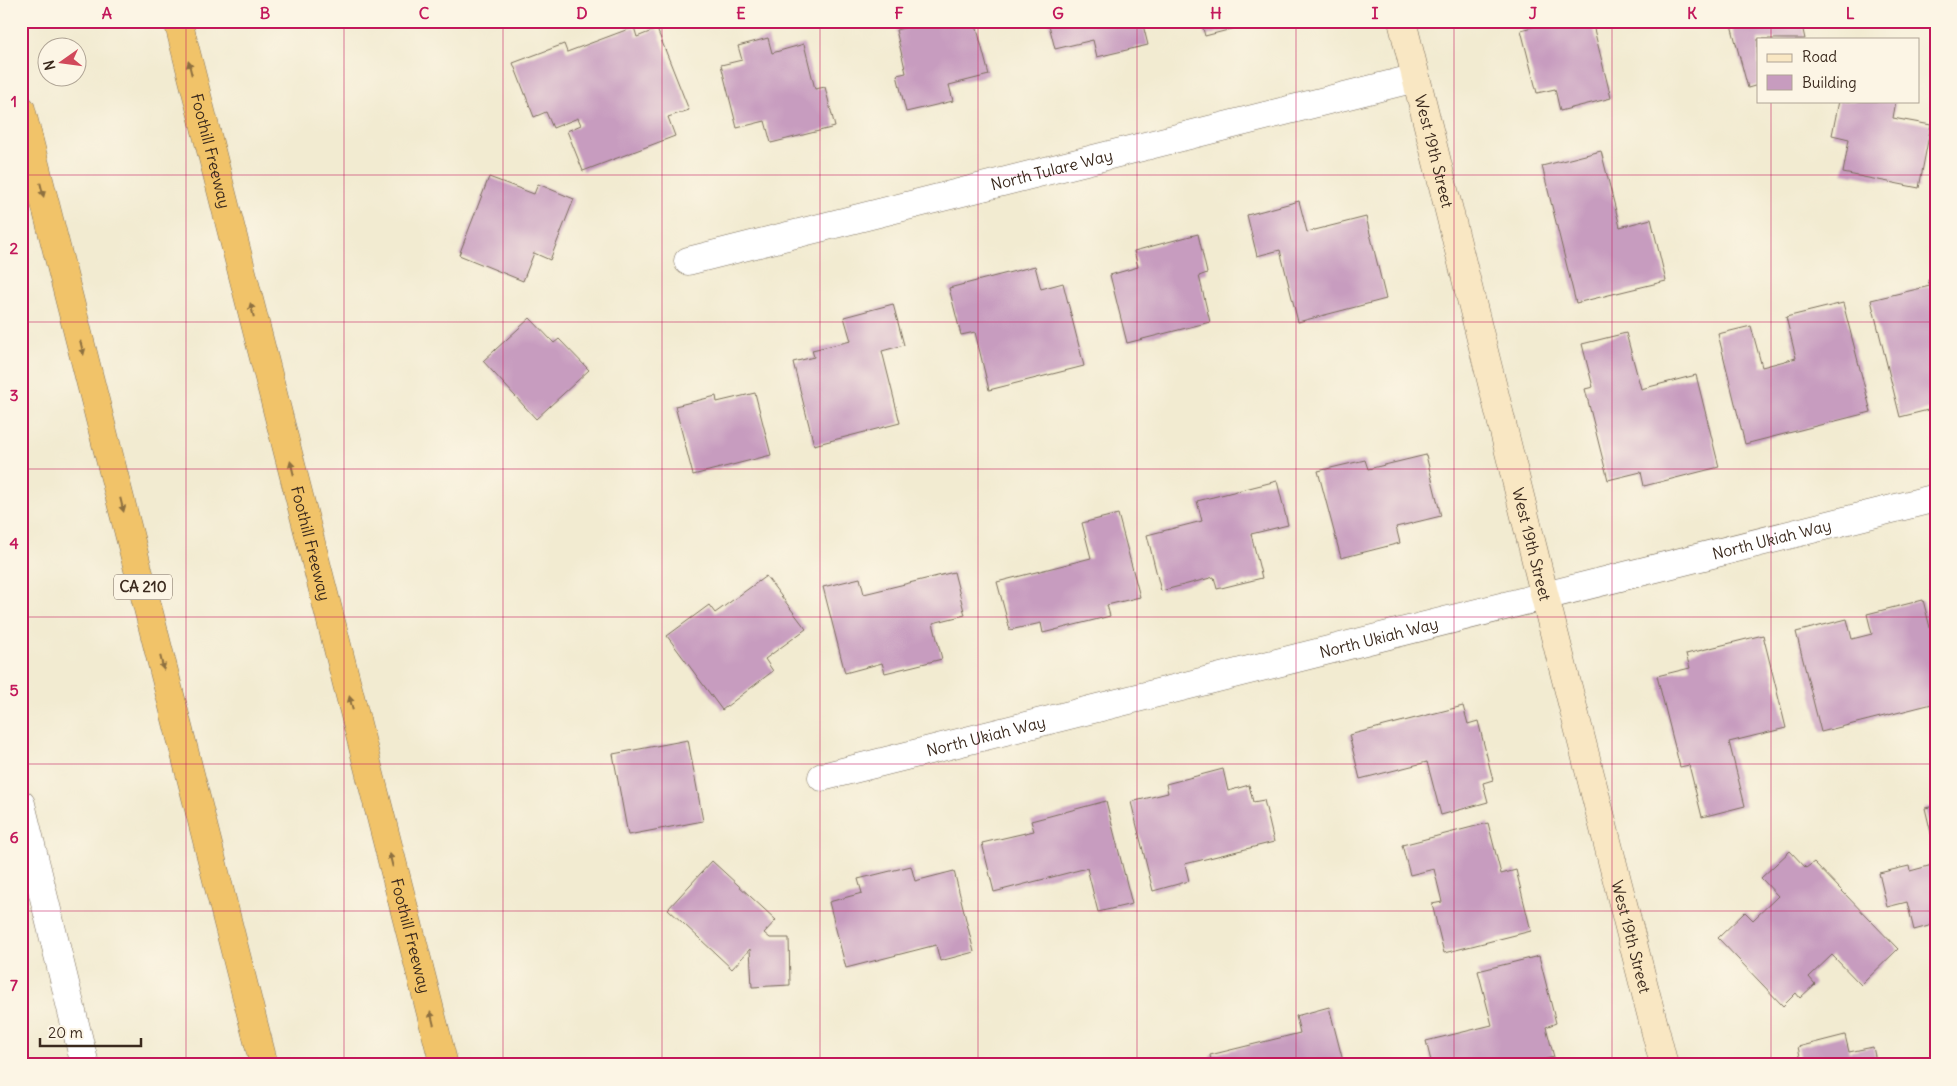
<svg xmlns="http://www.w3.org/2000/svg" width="1957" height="1086" font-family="Delius,sans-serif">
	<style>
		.building { fill: #c79cbf }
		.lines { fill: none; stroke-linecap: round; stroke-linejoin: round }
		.street-casing { stroke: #7b6e5d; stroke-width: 29 }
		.secondary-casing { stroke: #7b6e5d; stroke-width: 29 }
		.highway-casing { stroke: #7b6e5d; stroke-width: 29 }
		.street { stroke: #fff; stroke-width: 28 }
		.secondary { stroke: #f9e7c3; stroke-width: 28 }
		.highway { stroke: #f1c369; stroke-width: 28 }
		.oneway { fill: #8d6f40 }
		.grid { fill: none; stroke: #c2185b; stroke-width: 1; stroke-opacity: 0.55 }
		.labels { text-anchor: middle; stroke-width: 5; stroke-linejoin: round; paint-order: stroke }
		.shield { fill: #fcf5e5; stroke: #75675a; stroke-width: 1 }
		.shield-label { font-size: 15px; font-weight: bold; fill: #3b2a1e }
		.street-label { font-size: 16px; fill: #3b2a1e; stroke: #fcf5e5 }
		.neatline { fill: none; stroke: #c2185b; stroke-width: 2 }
		.grid-label { font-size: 16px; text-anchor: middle; font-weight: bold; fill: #c2185b }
	</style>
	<rect width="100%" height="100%" fill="#fcf5e5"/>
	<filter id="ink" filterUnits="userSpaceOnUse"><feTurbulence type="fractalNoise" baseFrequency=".02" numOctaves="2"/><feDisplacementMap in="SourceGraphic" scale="10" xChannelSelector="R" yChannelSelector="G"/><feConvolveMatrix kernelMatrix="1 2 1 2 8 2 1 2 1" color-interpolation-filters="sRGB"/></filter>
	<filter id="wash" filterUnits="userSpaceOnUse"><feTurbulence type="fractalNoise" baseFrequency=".0096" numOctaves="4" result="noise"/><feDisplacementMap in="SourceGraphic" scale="20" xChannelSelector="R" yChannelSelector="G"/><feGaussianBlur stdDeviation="1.12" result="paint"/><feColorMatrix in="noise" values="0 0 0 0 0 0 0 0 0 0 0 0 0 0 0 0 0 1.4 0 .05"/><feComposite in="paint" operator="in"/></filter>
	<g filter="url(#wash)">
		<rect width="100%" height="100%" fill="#f2ebd1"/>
		<g id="blocks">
			<path class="building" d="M 930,21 L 975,21 L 989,75 L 949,85 L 953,101 L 906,112 L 897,75 L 906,73 L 896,30 Z
				M 1048,21 L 1142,21 L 1148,45 L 1097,57 L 1093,40 L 1055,49 Z
				M 1201,21 L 1251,21 L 1251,24 L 1205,36 Z
				M 1554,21 L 1592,21 L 1611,98 L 1560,111 L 1555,89 L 1537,93 L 1521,30 Z
				M 1730,21 L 1801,21 L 1805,39 L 1758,39 L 1758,85 L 1748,88 Z
				M 634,27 L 637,37 L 657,29 L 689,110 L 668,117 L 675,136 L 583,171 L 567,131 L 581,125 L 578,118 L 553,128 L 546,112 L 534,117 L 513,63 L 564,44 L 567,52 Z
				M 768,38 L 772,53 L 804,44 L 815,89 L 825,87 L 835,127 L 771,143 L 765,121 L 737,128 L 721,65 L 742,60 L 738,46 Z
				M 1839,101 L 1896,101 L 1893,118 L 1931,125 L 1919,188 L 1843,173 L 1849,139 L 1832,135 Z
				M 1601,151 L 1620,227 L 1651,219 L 1666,281 L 1576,303 L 1542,166 Z
				M 489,177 L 534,194 L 538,184 L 574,199 L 550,260 L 534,253 L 523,281 L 459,255 Z
				M 1299,201 L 1307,232 L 1366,217 L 1386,299 L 1298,322 L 1280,250 L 1257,256 L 1247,215 Z
				M 1198,234 L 1207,273 L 1199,276 L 1210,322 L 1127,343 L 1110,275 L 1138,267 L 1134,251 Z
				M 1035,266 L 1041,289 L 1063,283 L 1084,366 L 989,390 L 975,332 L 961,335 L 949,288 Z
				M 1936,278 L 1936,408 L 1900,417 L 1871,300 L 1930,286 L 1928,280 Z
				M 1843,303 L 1871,412 L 1745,444 L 1718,334 L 1751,326 L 1762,367 L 1796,358 L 1786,317 Z
				M 893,304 L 904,345 L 882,351 L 900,423 L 814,445 L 793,362 L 814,357 L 812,350 L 851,341 L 844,317 Z
				M 530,318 L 554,343 L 559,339 L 589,370 L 536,419 L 483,361 Z
				M 1626,333 L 1641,389 L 1696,375 L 1719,467 L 1644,486 L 1641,472 L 1608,480 L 1585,389 L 1593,387 L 1582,344 Z
				M 755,393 L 771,455 L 693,475 L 675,406 L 716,396 L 717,402 Z
				M 1426,455 L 1441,516 L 1396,527 L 1400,543 L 1341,558 L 1318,471 L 1365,460 L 1368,469 Z
				M 1277,481 L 1288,525 L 1251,534 L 1262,578 L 1217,589 L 1214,577 L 1161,591 L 1147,535 L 1202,521 L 1197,501 Z
				M 1118,514 L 1140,597 L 1107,605 L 1110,616 L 1043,633 L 1041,623 L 1010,630 L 997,582 L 1091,558 L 1082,523 Z
				M 954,572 L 965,615 L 933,623 L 942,659 L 885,673 L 882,663 L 845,673 L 823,587 L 860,578 L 864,594 Z
				M 766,576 L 806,629 L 765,659 L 773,671 L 722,710 L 667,636 L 709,605 L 715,613 Z
				M 1923,600 L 1936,651 L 1936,703 L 1821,732 L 1796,632 L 1847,619 L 1852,639 L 1872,634 L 1867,614 Z
				M 1763,635 L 1786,728 L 1729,742 L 1745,806 L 1702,817 L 1689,765 L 1680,767 L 1657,676 L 1690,668 L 1686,654 Z
				M 1463,706 L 1468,724 L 1478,721 L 1493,780 L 1483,783 L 1488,802 L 1441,815 L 1427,762 L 1360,779 L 1349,735 Z
				M 688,740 L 703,821 L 628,835 L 613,754 Z
				M 1223,769 L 1228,791 L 1249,785 L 1253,802 L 1264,800 L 1274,842 L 1185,864 L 1189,881 L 1153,891 L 1131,802 L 1168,793 L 1166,784 Z
				M 1106,801 L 1132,904 L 1098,912 L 1087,868 L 994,892 L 982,843 L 1034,831 L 1031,821 Z
				M 1936,806 L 1936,850 L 1935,850 L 1925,808 Z
				M 1488,823 L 1501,874 L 1516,870 L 1531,931 L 1444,953 L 1432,904 L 1442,902 L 1434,869 L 1410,875 L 1402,845 Z
				M 1790,851 L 1806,868 L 1814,862 L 1898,949 L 1861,985 L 1832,955 L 1809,977 L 1815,984 L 1800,998 L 1796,993 L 1783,1006 L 1718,938 L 1745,912 L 1753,920 L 1778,896 L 1761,878 Z
				M 712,861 L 776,920 L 764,933 L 770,938 L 789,938 L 790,985 L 752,987 L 750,949 L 732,969 L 668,909 Z
				M 1936,864 L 1936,924 L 1914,930 L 1907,902 L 1887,907 L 1879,873 L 1909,866 L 1910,871 Z
				M 911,866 L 915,881 L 954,871 L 974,952 L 940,961 L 936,945 L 846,968 L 829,902 L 862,893 L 858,879 Z
				M 1539,956 L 1556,1023 L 1546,1027 L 1554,1057 L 1523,1065 L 1432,1065 L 1426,1041 L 1492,1025 L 1478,971 Z
				M 1329,1007 L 1344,1065 L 1212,1065 L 1210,1055 L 1300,1033 L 1296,1016 Z
				M 1845,1035 L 1849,1052 L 1873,1047 L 1877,1065 L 1802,1065 L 1798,1047 Z"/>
		</g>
	</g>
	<g filter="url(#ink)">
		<use href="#blocks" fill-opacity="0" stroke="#7b6e5d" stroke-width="1"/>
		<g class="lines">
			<defs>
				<g id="street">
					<path id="s1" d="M 688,261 L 1416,78"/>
					<path id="s2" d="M 822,777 L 1936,498"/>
					<path d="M 21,804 L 85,1065"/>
				</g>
				<g id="secondary">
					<path id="s3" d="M 1402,21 L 1545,597 L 1664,1065"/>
				</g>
				<g id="highway">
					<path id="s4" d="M 178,21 L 444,1065"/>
					<path d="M 21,109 L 264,1065"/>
				</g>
			</defs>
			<use href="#street" class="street-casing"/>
			<use href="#secondary" class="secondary-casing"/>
			<use href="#highway" class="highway-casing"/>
			<use href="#street" class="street"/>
			<use href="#secondary" class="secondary"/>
			<use href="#highway" class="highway"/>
		</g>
		<defs><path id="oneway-solid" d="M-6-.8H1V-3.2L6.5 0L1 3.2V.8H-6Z" transform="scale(1.25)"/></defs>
		<g class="oneway">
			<use href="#oneway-solid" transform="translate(190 68) rotate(-104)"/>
			<use href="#oneway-solid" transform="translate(42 190) rotate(76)"/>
			<use href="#oneway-solid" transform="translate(252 310) rotate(-104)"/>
			<use href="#oneway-solid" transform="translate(82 348) rotate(76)"/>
			<use href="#oneway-solid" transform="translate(292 468) rotate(-104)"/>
			<use href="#oneway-solid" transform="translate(122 505) rotate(76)"/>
			<use href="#oneway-solid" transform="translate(162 663) rotate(76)"/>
			<use href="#oneway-solid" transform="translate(351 703) rotate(-104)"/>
			<use href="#oneway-solid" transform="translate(391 860) rotate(-104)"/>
			<use href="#oneway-solid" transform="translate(432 1018) rotate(-104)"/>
		</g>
	</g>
	<path class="grid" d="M 186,21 L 186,1065M 344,21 L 344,1065M 503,21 L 503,1065M 662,21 L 662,1065M 820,21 L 820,1065M 978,21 L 978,1065M 1137,21 L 1137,1065M 1296,21 L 1296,1065M 1454,21 L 1454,1065M 1612,21 L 1612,1065M 1771,21 L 1771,39M 1771,101 L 1771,1065M 21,175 L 1936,175M 21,322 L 1936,322M 21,469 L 1936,469M 21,617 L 1936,617M 21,764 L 1936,764M 21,911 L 1936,911"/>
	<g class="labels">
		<rect class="shield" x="114" y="574.5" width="58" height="25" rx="4"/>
		<g class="shield-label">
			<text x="143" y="592">CA 210</text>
		</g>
		<g class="street-label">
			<text dy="6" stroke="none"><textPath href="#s3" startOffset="134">West 19th Street</textPath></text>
			<text dy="6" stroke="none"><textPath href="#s4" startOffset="134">Foothill Freeway</textPath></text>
			<text dy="6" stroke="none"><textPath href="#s1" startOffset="375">North Tulare Way</textPath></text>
			<text dy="6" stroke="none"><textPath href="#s2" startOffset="979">North Ukiah Way</textPath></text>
			<text dy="6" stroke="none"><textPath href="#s4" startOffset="539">Foothill Freeway</textPath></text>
			<text dy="6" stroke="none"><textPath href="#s3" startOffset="539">West 19th Street</textPath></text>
			<text dy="6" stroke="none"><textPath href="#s2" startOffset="574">North Ukiah Way</textPath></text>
			<text dy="6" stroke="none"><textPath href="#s2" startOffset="169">North Ukiah Way</textPath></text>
			<text dy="6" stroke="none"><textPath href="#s4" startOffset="944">Foothill Freeway</textPath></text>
			<text dy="6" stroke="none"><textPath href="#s3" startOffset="944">West 19th Street</textPath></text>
		</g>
	</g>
	<rect width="1957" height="1086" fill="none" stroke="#fcf5e5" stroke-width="55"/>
	<rect x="1757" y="38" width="162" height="65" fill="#fcf5e5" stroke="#afa495"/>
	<rect x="1767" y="54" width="25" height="8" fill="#f9e7c3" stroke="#afa495"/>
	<text x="1802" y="62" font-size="15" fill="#3b2a1e">Road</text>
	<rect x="1767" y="75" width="25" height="15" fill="#c79cbf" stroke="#afa495"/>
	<text x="1802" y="88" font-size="15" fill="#3b2a1e">Building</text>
	<g transform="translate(62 62) rotate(256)"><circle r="24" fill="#fcf5e5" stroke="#afa495"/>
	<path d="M0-4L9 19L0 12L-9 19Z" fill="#d1495b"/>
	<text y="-8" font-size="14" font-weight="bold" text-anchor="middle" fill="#3b2a1e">N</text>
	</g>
	<path d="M40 1038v8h101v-8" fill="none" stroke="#3b2a1e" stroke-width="2.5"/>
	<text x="48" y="1038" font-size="15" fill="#3b2a1e" stroke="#fcf5e5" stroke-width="4" paint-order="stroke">20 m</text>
	<rect x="28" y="28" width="1902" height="1030" class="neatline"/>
	<g class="grid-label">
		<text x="107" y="19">A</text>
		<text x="265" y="19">B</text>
		<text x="424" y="19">C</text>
		<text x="582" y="19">D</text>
		<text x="741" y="19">E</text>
		<text x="899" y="19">F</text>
		<text x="1058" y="19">G</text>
		<text x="1216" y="19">H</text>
		<text x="1375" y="19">I</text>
		<text x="1533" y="19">J</text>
		<text x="1692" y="19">K</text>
		<text x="1850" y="19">L</text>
		<text x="14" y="107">1</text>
		<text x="14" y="254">2</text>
		<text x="14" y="401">3</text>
		<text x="14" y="549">4</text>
		<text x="14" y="696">5</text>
		<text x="14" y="843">6</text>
		<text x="14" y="991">7</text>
	</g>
</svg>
